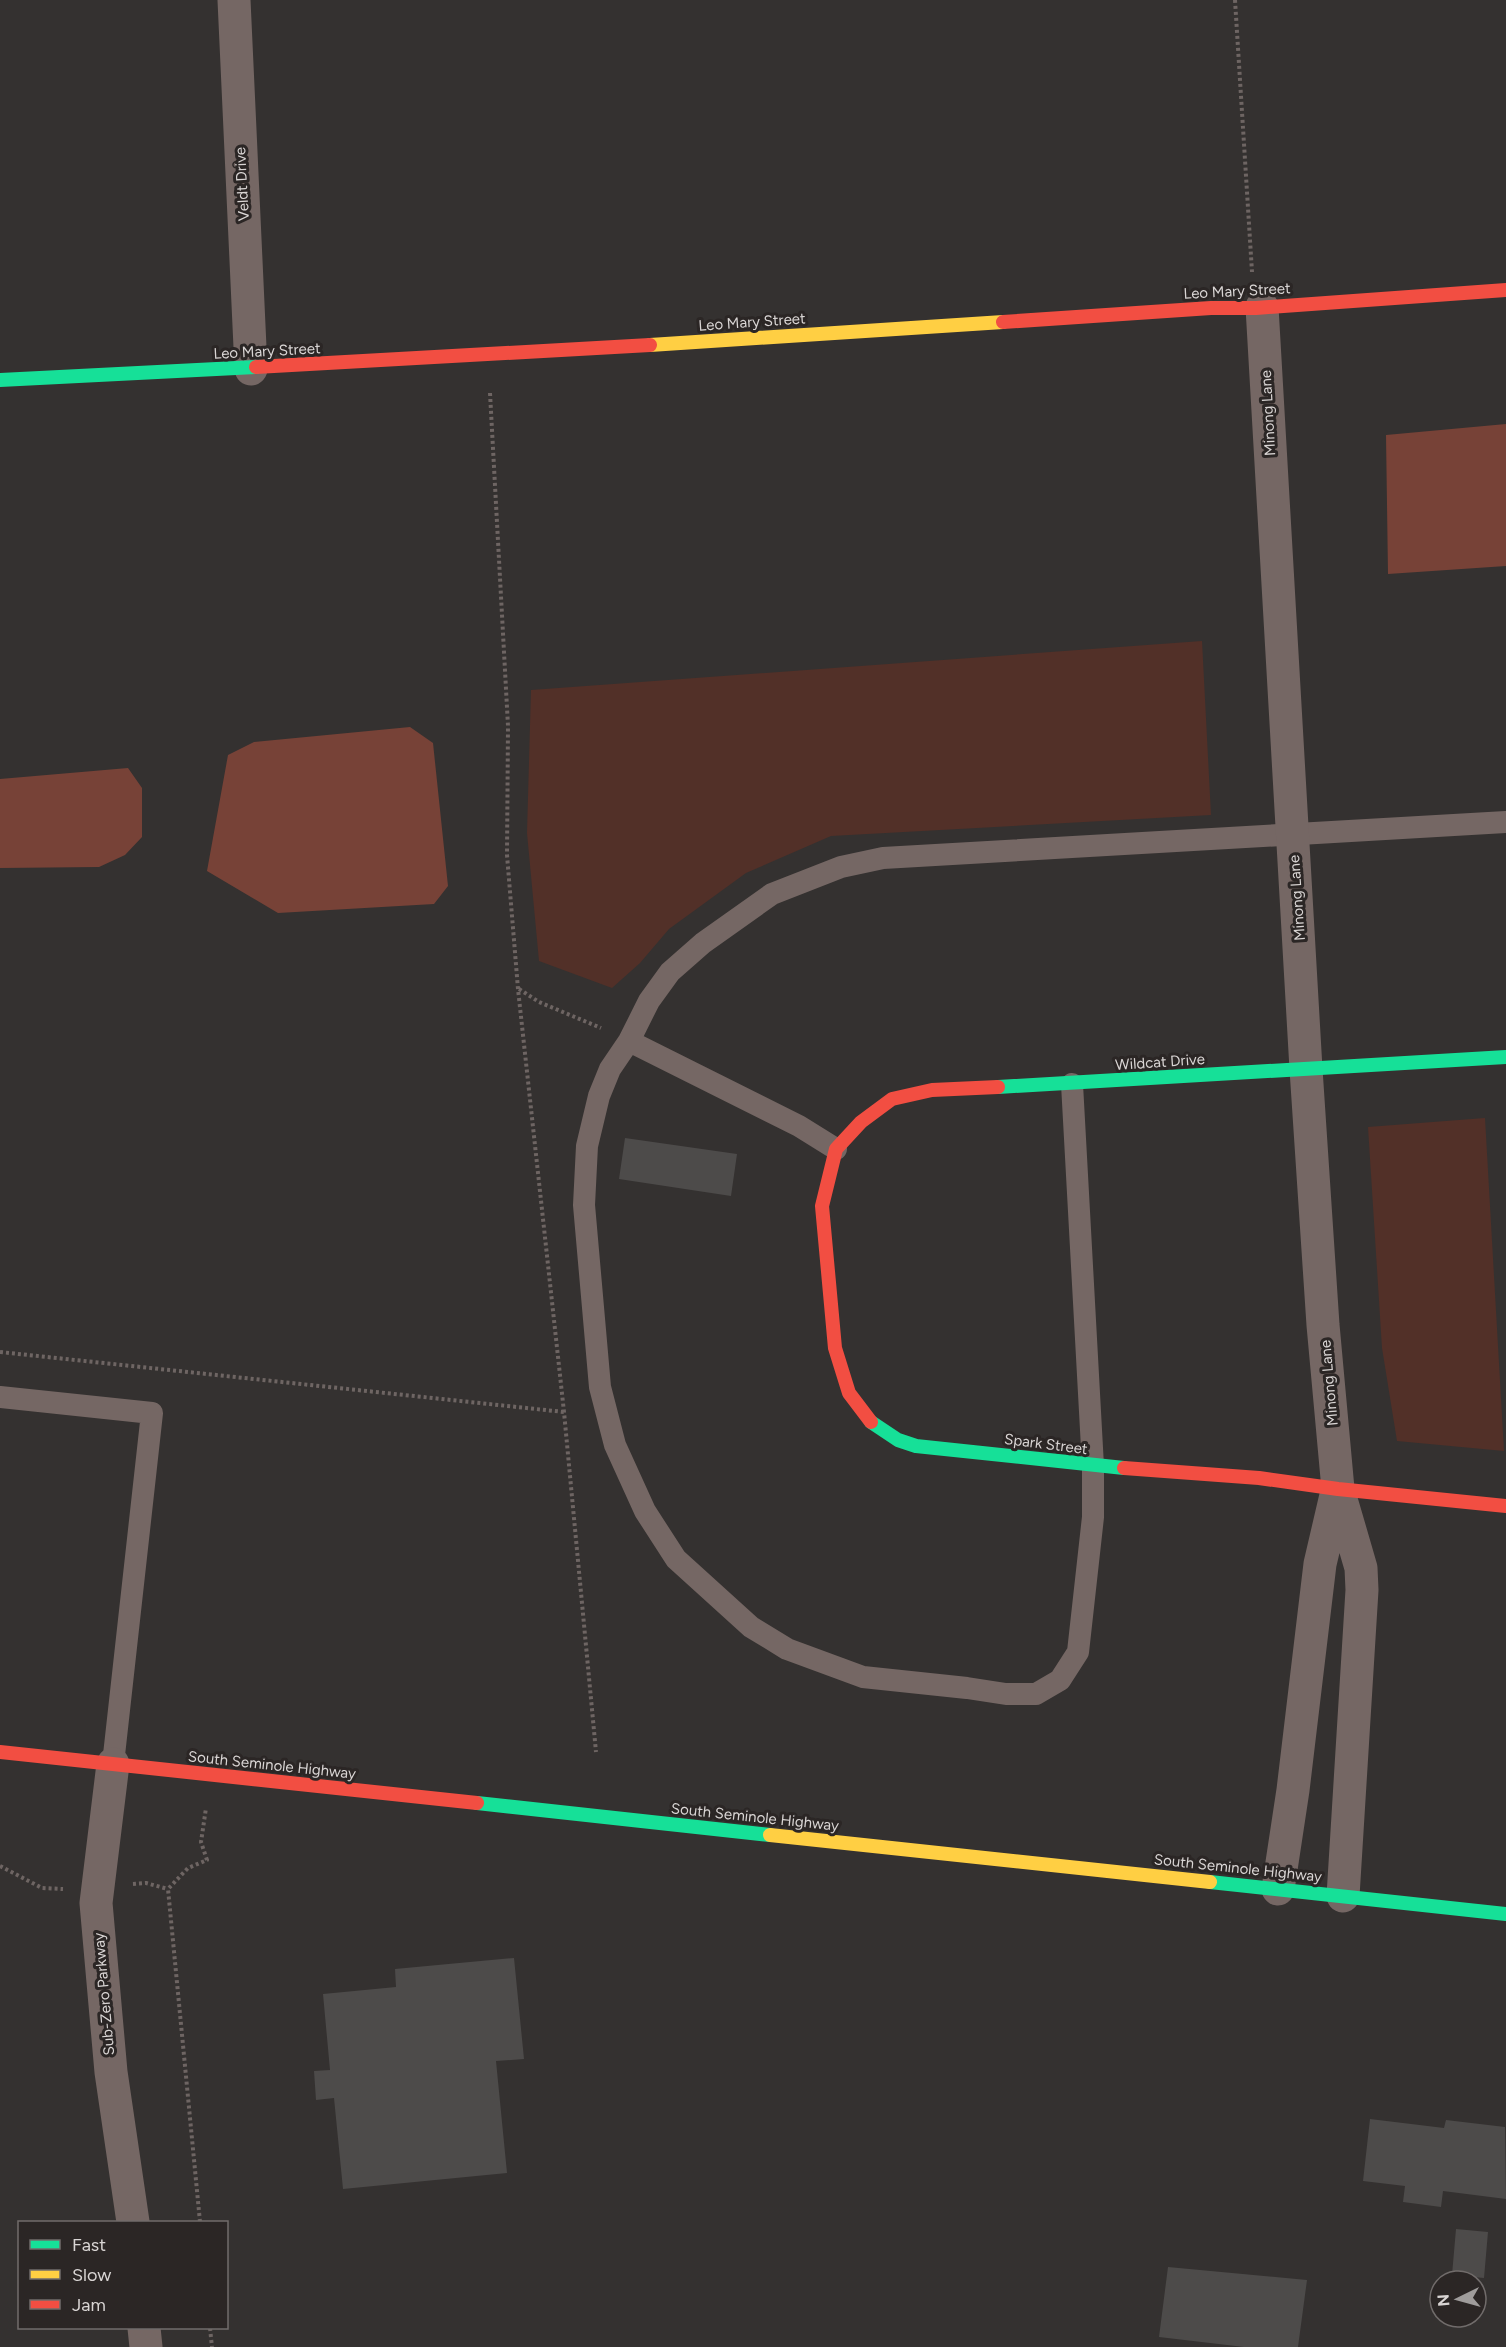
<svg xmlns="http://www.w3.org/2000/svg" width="1506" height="2347" font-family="Figtree,sans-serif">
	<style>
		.green { fill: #523028 }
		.water { fill: #774237 }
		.building { fill: #4d4b4a }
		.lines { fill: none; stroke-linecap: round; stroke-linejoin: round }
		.path { stroke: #6e6563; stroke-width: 4; stroke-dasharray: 3 3; stroke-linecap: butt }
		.lane { stroke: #756764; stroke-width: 22 }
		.street { stroke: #756764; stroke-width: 33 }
		.fast { stroke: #16e098; stroke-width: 14 }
		.slow { stroke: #ffcf43; stroke-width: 14 }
		.jam { stroke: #f24e42; stroke-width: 14 }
		.labels { text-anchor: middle; stroke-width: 6; stroke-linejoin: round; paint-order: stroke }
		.street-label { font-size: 15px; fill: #d9d5d4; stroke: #2b2625 }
	</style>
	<rect width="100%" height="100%" fill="#343130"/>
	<path class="green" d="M 1202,641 L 1211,815 L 831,836 L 746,873 L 669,929 L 640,963 L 612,988 L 539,961 L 527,833 L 531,690 Z
		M 1485,1118 L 1504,1451 L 1397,1441 L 1382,1348 L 1368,1127 Z"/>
	<path class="water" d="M 1506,424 L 1506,566 L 1388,574 L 1386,435 Z
		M 410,727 L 433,743 L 448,886 L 434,904 L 278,913 L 207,871 L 228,755 L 254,742 Z
		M 128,768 L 142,788 L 142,837 L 125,855 L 99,867 L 0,868 L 0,779 Z"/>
	<path class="building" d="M 625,1138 L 737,1154 L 731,1196 L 619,1179 Z
		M 514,1958 L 524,2059 L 496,2061 L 507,2173 L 343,2189 L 334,2098 L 316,2100 L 314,2071 L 330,2070 L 323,1994 L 396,1987 L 395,1969 Z
		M 1370,2119 L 1444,2128 L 1446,2120 L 1505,2127 L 1506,2199 L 1443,2191 L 1441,2207 L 1403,2202 L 1405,2186 L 1363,2181 Z
		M 1456,2229 L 1488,2232 L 1484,2278 L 1452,2275 Z
		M 1168,2267 L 1307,2280 L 1298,2347 L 1244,2347 L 1159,2337 Z"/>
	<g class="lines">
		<path class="path" d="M 1235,0 L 1252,272
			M 490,393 L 508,726 L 507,855 L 518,989 L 564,1412 L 596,1752
			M 519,989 L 539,1002 L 601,1028
			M 0,1352 L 564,1412
			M 0,1866 L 42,1888 L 63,1889
			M 133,1884 L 146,1883 L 168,1889
			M 200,2222 L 168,1889 L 188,1868 L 207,1860 L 201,1842 L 206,1808
			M 210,2328 L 212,2347"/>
		<path class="lane" d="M 629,1041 L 799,1126 L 836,1149
			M 1072,1084 L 1093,1466 L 1093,1517 L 1078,1652 L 1060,1680 L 1036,1694 L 1006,1694 L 967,1688 L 863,1677 L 787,1649 L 751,1627 L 676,1559 L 645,1511 L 615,1445 L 600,1387 L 584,1205 L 587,1146 L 599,1096 L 610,1069 L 629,1041 L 649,1001 L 670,972 L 703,943 L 772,894 L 841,867 L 883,858 L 1506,822
			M 0,1397 L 152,1413 L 113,1764"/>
		<path class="street" d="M 234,0 L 251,369
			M 1262,307 L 1306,1069 L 1323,1325 L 1338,1489 L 1361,1568 L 1362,1590 L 1343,1896
			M 113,1764 L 96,1903 L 111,2072 L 133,2222
			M 1278,1889 L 1293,1790 L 1320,1564 L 1337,1491
			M 144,2328 L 146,2347"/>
		<path class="fast" d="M 0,380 L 256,367
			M 998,1087 L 1506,1057
			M 871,1422 L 898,1440 L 916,1446 L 1124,1468
			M 477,1803 L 770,1835
			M 1210,1882 L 1506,1914"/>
		<path class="slow" d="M 650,345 L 1003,322
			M 770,1835 L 1210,1882"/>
		<path class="jam" d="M 1003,322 L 1211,308 L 1256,308 L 1506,290
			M 256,367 L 650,345
			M 871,1422 L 849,1393 L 835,1348 L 822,1206 L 836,1149 L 861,1122 L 892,1099 L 932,1090 L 998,1087
			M 1124,1468 L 1259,1478 L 1338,1489 L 1506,1506
			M 0,1752 L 477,1803"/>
	</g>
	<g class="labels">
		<g class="street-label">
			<text transform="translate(242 184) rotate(-93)" y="5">Veldt Drive</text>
			<text transform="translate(1237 291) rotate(-3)" y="5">Leo Mary Street</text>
			<text transform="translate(752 322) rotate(-4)" y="5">Leo Mary Street</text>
			<text transform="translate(267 351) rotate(-3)" y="5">Leo Mary Street</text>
			<text transform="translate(1268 413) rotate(-93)" y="5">Minong Lane</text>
			<text transform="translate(1297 898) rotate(-94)" y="5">Minong Lane</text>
			<text transform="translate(1160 1062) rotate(-4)" y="5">Wildcat Drive</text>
			<text transform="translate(1329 1383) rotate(-95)" y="5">Minong Lane</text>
			<text transform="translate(1046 1444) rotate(7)" y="5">Spark Street</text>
			<text transform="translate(272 1765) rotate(6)" y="5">South Seminole Highway</text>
			<text transform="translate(755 1817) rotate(6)" y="5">South Seminole Highway</text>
			<text transform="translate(1238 1868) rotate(6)" y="5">South Seminole Highway</text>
			<text transform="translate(104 1994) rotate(-95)" y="5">Sub-Zero Parkway</text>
		</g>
	</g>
	<rect x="18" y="2221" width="210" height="108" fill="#2b2625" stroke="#716c6b" stroke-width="1.5"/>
	<rect x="30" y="2240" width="30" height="9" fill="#16e098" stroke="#716c6b" stroke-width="1.5"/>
	<text x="72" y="2251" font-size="18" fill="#d9d5d4">Fast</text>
	<rect x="30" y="2270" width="30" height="9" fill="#ffcf43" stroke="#716c6b" stroke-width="1.5"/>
	<text x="72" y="2281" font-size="18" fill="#d9d5d4">Slow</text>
	<rect x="30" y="2300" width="30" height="9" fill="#f24e42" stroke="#716c6b" stroke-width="1.5"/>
	<text x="72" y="2311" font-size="18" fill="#d9d5d4">Jam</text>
	<g transform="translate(1458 2299) rotate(265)"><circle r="28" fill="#2b2625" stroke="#716c6b" stroke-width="1.5"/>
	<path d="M0-4.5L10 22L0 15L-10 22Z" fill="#9f9c9b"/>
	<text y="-9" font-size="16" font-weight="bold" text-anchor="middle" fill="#d9d5d4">N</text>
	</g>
</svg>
